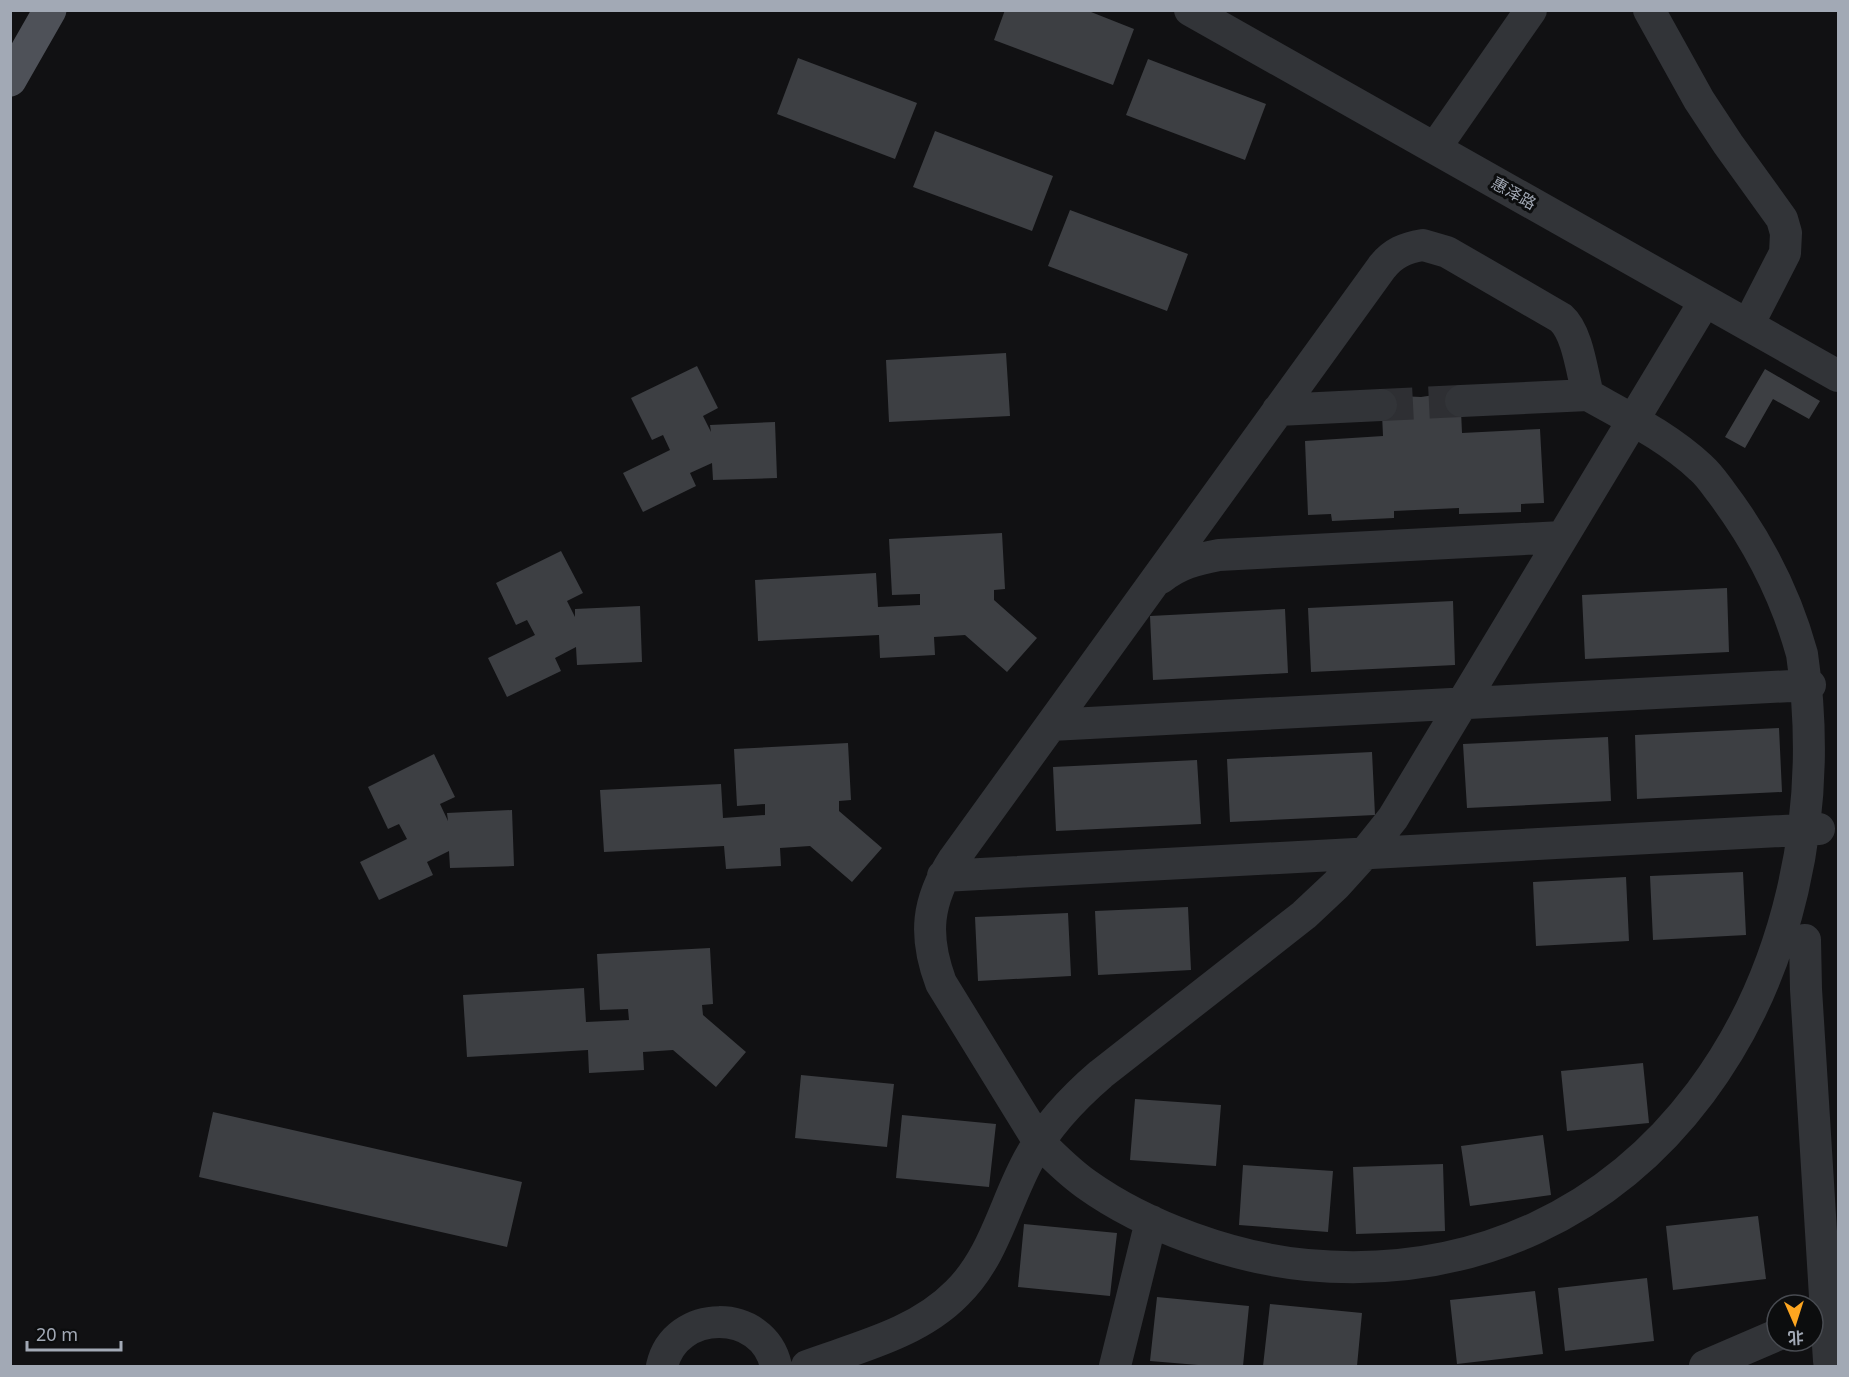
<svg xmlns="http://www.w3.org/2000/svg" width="1849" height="1377" font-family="'Noto Sans','Noto Sans SC',sans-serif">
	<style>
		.building { fill: #3d3f43 }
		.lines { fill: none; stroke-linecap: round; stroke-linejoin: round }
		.minor-tunnel { stroke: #2e2f33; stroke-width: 32; stroke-dasharray: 32 16; stroke-linecap: butt }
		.minor { stroke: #323438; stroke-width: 32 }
		.major { stroke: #4e5158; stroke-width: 33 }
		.labels { text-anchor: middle; stroke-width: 6; stroke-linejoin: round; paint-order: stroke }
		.street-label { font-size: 16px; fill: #a2a9b5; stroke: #0c0d0e }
	</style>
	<rect width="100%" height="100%" fill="#111113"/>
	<path class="building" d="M 1005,10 L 1086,10 L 1134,29 L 1113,85 L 994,40 Z
		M 798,58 L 917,103 L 895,159 L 777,114 Z
		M 1148,59 L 1266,104 L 1245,160 L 1126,115 Z
		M 935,131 L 1053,176 L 1032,231 L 913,187 Z
		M 1070,210 L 1188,254 L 1167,311 L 1048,266 Z
		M 1006,353 L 1010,416 L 889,422 L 886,360 Z
		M 697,366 L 718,408 L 703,416 L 711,432 L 710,425 L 775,422 L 777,478 L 713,480 L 712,463 L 690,473 L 696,486 L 643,512 L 623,473 L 670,450 L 663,435 L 652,440 L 631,398 Z
		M 1765,369 L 1820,401 L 1809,419 L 1773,399 L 1745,448 L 1725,437 Z
		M 1460,388 L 1462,433 L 1540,429 L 1544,503 L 1521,504 L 1521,512 L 1459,514 L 1459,508 L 1394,511 L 1394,518 L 1332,521 L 1331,514 L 1308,515 L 1305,441 L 1383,436 L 1381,392 L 1400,396 L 1421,397 L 1441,394 Z
		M 1002,533 L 1005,589 L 994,590 L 994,600 L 1037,638 L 1007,672 L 965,635 L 934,637 L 935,655 L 880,658 L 879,635 L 758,641 L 755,580 L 876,573 L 878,607 L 920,605 L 920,594 L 892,595 L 889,539 Z
		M 561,551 L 583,593 L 567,601 L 575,617 L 575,609 L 640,606 L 642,662 L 577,665 L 576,647 L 555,658 L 561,671 L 507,697 L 488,658 L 535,635 L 527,620 L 516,625 L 496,583 Z
		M 1727,588 L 1729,652 L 1585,659 L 1582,595 Z
		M 1453,601 L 1455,665 L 1311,672 L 1308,608 Z
		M 1285,609 L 1288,673 L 1153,680 L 1150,616 Z
		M 1779,728 L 1782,792 L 1637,799 L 1635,735 Z
		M 1608,737 L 1611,801 L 1467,808 L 1463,744 Z
		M 848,743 L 851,800 L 839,801 L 839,811 L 882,848 L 852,882 L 810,846 L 780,848 L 781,866 L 726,869 L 724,846 L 604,852 L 600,790 L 721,784 L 723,818 L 765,815 L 765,804 L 737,806 L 734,749 Z
		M 1372,752 L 1375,815 L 1230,822 L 1227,759 Z
		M 434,754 L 455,797 L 440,804 L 448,821 L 447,813 L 512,810 L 514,866 L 450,868 L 449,851 L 427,862 L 433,875 L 379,900 L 360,862 L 407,839 L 399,824 L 388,829 L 368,787 Z
		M 1197,760 L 1201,824 L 1056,831 L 1053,767 Z
		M 1743,872 L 1746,935 L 1653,940 L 1650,876 Z
		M 1626,877 L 1629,941 L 1536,946 L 1533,882 Z
		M 1188,907 L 1191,970 L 1098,975 L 1095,911 Z
		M 1068,913 L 1071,976 L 978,981 L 975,917 Z
		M 710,948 L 713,1004 L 702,1005 L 703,1015 L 746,1052 L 716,1087 L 673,1050 L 643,1052 L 644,1070 L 589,1073 L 588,1050 L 467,1057 L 463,995 L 584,988 L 586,1022 L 629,1020 L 628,1009 L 600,1010 L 597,954 Z
		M 1643,1063 L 1649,1123 L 1567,1131 L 1561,1071 Z
		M 801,1075 L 894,1084 L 887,1147 L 795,1138 Z
		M 1135,1099 L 1221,1105 L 1216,1166 L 1130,1160 Z
		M 213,1112 L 522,1182 L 507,1247 L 199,1177 Z
		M 902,1115 L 996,1124 L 989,1187 L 896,1178 Z
		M 1543,1135 L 1551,1195 L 1470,1206 L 1461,1146 Z
		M 1443,1164 L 1445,1231 L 1356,1234 L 1353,1167 Z
		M 1243,1165 L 1333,1171 L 1328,1232 L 1239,1225 Z
		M 1758,1216 L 1766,1279 L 1673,1290 L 1666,1226 Z
		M 1024,1224 L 1117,1233 L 1110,1296 L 1018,1287 Z
		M 1647,1278 L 1654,1341 L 1565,1351 L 1558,1288 Z
		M 1535,1291 L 1543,1354 L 1457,1364 L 1450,1300 Z
		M 1157,1297 L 1249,1306 L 1243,1366 L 1210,1366 L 1150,1361 Z
		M 1270,1304 L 1362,1313 L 1357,1366 L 1263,1366 Z"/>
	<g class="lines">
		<path class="minor-tunnel" d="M 1381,405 L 1461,401"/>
		<path class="minor" d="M 1190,10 L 1838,376
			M 1649,10 L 1699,100 L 1728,144 L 1782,219 L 1786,233 L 1785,253 L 1748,325
			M 1435,148 L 1531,10
			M 1423,245 L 1447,252 L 1561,318 C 1578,333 1582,373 1588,395 C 1627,417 1668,437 1701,468 C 1709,475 1715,484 1721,492 C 1758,541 1786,596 1802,654 C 1849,978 1649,1296 1307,1265 C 1234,1258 1146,1227 1086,1184 C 1069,1172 1054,1157 1039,1142 L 941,983 C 923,935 927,901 954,859 L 1382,267 C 1393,253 1405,248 1423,245 Z
			M 1461,401 L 1588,395
			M 1278,410 L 1381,405
			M 1161,578 C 1178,564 1197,559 1219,555 L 1562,537
			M 1051,725 L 1810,685
			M 943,876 L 1819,829
			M 1805,940 L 1806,989 L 1829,1361
			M 662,1366 C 675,1308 763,1307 776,1366
			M 807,1366 C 859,1347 918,1333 957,1293 C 995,1256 1005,1201 1030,1157 C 1048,1124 1073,1098 1101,1074 L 1304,915 L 1336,885 L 1365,853 L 1393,818 L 1705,301
			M 1115,1366 L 1151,1221
			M 1705,1366 L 1777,1335"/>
		<path class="major" d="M 10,80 L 50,10"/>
	</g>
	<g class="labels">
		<g class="street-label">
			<text transform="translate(1514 193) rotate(29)" y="6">惠泽路</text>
		</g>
	</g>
	<rect width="1849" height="1377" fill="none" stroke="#a2a9b5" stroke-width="24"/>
	<g transform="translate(1795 1323) rotate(177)"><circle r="28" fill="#0c0d0e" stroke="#484b51" stroke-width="1.5"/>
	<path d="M0-4.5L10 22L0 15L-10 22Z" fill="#fda620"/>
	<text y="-9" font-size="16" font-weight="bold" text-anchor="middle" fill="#a2a9b5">北</text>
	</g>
	<path d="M27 1341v9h94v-9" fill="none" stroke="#a2a9b5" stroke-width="3"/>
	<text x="36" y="1341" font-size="18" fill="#a2a9b5" stroke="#0c0d0e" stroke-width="4.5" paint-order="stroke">20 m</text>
</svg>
